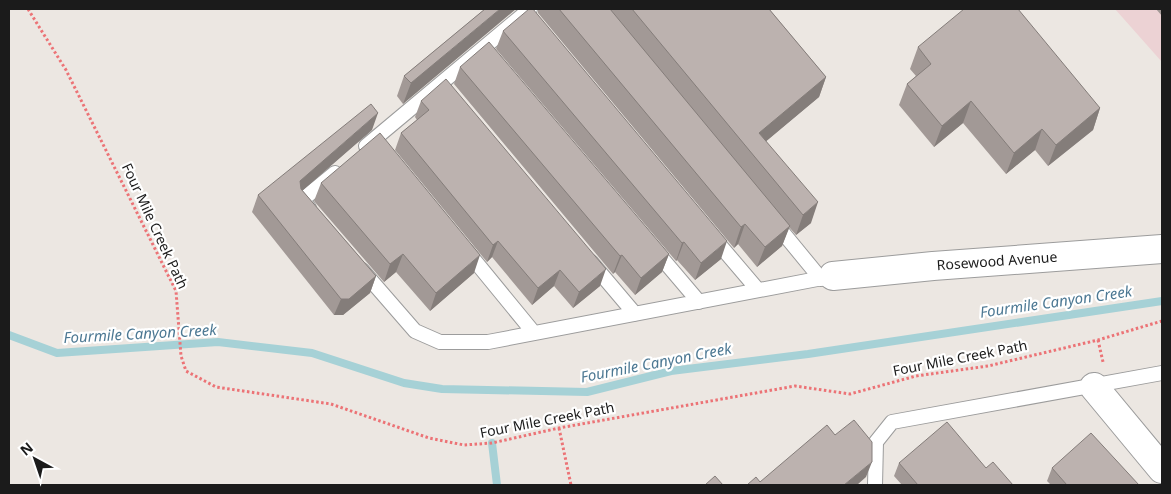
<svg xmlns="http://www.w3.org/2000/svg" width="1171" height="494" font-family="'Noto Sans',sans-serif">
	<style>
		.commercial { fill: #ecd2d4 }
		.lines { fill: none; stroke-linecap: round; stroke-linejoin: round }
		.stream { stroke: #a6d1d6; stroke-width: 8 }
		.lane-casing { stroke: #9c9c9c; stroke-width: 16 }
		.street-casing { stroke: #9c9c9c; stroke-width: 30 }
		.path { stroke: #ec7376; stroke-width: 3; stroke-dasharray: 2.5 2.5; stroke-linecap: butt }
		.lane { stroke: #fff; stroke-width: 14 }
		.street { stroke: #fff; stroke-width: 28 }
		.wall { fill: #a29996 }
		.shaded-wall { fill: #847d7a }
		.building { fill: #bcb2af; stroke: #847d7a }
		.labels { text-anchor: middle; stroke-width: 4.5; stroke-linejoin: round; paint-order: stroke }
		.street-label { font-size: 14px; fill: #1b1b1b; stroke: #fff }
		.water-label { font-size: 15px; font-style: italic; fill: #4c7893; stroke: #fff }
	</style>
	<rect width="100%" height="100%" fill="#ece7e2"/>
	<path class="commercial" d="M 1115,9 L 1162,9 L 1162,62 Z"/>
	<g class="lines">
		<path class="stream" d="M 9,335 L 57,353 L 218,342 L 312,353 L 404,383 L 442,389 L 587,392 L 671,371 L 808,354 L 1162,301
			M 492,443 L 497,485"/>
		<defs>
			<path id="lane" d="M 366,146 L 530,9
				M 309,208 L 302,200 L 335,173
				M 775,223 L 821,279
				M 712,236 L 758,290
				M 654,249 L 699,302
				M 466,250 L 534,333
				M 591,262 L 635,314
				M 362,270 L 415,331 L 440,342 L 488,342 L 833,276
				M 875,485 L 876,442 L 892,422 L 1162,373"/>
			<path id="street" d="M 833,276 L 933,266 L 1162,249
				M 1094,387 L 1162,469"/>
		</defs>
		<use href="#lane" class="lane-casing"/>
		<use href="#street" class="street-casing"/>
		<path class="path" d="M 28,9 L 66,70 L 176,291 L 181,356 L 186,371 L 216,387 L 331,404 L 429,438 L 464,445 L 492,443 L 559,428 L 795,386 L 850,394 L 916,376 L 988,366 L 1098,340 L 1162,321
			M 1098,340 L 1103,362
			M 559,428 L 571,485"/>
		<use href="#lane" class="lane"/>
		<use href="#street" class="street"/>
	</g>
	<path class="wall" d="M 485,9 L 403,104 L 397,96 L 404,76 Z
		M 538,9 L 769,9 L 826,77 L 819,97 L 766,141 L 811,223 L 796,235 L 789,227 L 782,246 L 757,267 L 738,244 L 734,248 L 538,13 Z
		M 1156,9 L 1162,9 L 1162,16 Z
		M 503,31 L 721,259 L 695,280 L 677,260 L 676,261 L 496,49 Z
		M 918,47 L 1100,108 L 1093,130 L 1048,166 L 1035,150 L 1006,174 L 963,123 L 934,147 L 899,105 L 907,84 L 916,76 L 910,69 Z
		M 460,67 L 669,254 L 662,272 L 635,295 L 615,272 L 613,274 L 454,84 Z
		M 421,101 L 600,286 L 573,308 L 554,286 L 532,305 L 492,257 L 487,262 L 395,150 L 401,133 L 417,120 L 415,117 Z
		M 372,130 L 302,190 L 376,276 L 370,293 L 343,315 L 334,315 L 252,212 L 258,195 Z
		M 321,183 L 474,273 L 430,311 L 396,272 L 384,282 L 314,201 Z
		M 899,463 L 986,468 L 1013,485 L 902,485 L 894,476 Z
		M 1052,468 L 1139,485 L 1051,485 L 1047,481 Z"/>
	<path class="shaded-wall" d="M 500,9 L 516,9 L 403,104 L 411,83 Z
		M 826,77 L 819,97 L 752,153 L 759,133 Z
		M 971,101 L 963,123 L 934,147 L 942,126 Z
		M 1100,108 L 1093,130 L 1048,166 L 1056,145 Z
		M 378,113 L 372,130 L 294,198 L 300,181 Z
		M 1042,129 L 1035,150 L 1006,174 L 1014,153 Z
		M 818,202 L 811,223 L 796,235 L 803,215 Z
		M 745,224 L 738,244 L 734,248 L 741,227 Z
		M 790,226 L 782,246 L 757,267 L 765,247 Z
		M 498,241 L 492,257 L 487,262 L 493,245 Z
		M 727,241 L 721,259 L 695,280 L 701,263 Z
		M 684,242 L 677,260 L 676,261 L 682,243 Z
		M 403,254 L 396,272 L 384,282 L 390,264 Z
		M 669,254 L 662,272 L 635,295 L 641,278 Z
		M 480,255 L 474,273 L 430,311 L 436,293 Z
		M 622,255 L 615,272 L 613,274 L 620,256 Z
		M 606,269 L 600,286 L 573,308 L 579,292 Z
		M 560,270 L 554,286 L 532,305 L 538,288 Z
		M 376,276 L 370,293 L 343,315 L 334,315 L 341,299 Z
		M 872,462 L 866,477 L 857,485 L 844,485 Z"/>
	<path class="building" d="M 485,9 L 500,9 L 411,83 L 404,76 Z
		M 529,9 L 533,9 L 727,241 L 701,263 L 684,242 L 682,243 L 503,31 Z
		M 559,9 L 610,9 L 790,226 L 765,247 L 745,224 L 741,227 Z
		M 632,9 L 769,9 L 826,77 L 759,133 L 818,202 L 803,215 Z
		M 964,9 L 1018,9 L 1100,108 L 1056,145 L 1042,129 L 1014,153 L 971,101 L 942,126 L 907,84 L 931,64 L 918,47 Z
		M 489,42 L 669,254 L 641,278 L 622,255 L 620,256 L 460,67 Z
		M 446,79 L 606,269 L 579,292 L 560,270 L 538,288 L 498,241 L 493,245 L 401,133 L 429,110 L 421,101 Z
		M 371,104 L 378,113 L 300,181 L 301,189 L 376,276 L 349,299 L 341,299 L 258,195 Z
		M 380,133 L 480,255 L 436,293 L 403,254 L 390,264 L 321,183 Z
		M 854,420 L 872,442 L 872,462 L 844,485 L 747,485 L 756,477 L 760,482 L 827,425 L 835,435 Z
		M 947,422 L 986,468 L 993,462 L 1013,485 L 918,485 L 899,463 Z
		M 1091,433 L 1139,485 L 1067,485 L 1052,468 Z
		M 715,476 L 723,485 L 705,485 Z"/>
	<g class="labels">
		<g class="street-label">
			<text transform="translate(155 226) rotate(65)" y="5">Four Mile Creek Path</text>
			<text transform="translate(997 261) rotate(-4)" y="5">Rosewood Avenue</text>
			<text transform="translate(960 358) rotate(-11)" y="5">Four Mile Creek Path</text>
			<text transform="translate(547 420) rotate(-11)" y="5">Four Mile Creek Path</text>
		</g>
		<g class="water-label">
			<text transform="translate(1056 302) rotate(-8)" y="5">Fourmile Canyon Creek</text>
			<text transform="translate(140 334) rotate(-3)" y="5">Fourmile Canyon Creek</text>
			<text transform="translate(656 363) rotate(-11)" y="5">Fourmile Canyon Creek</text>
		</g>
	</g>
	<rect width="1171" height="494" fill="none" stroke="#1b1b1b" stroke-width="20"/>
	<g transform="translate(35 459) rotate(320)" stroke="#ffffff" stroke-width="4" paint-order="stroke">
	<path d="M0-4L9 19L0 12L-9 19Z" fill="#1b1b1b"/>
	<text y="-8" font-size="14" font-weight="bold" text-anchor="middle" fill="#1b1b1b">N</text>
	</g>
</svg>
